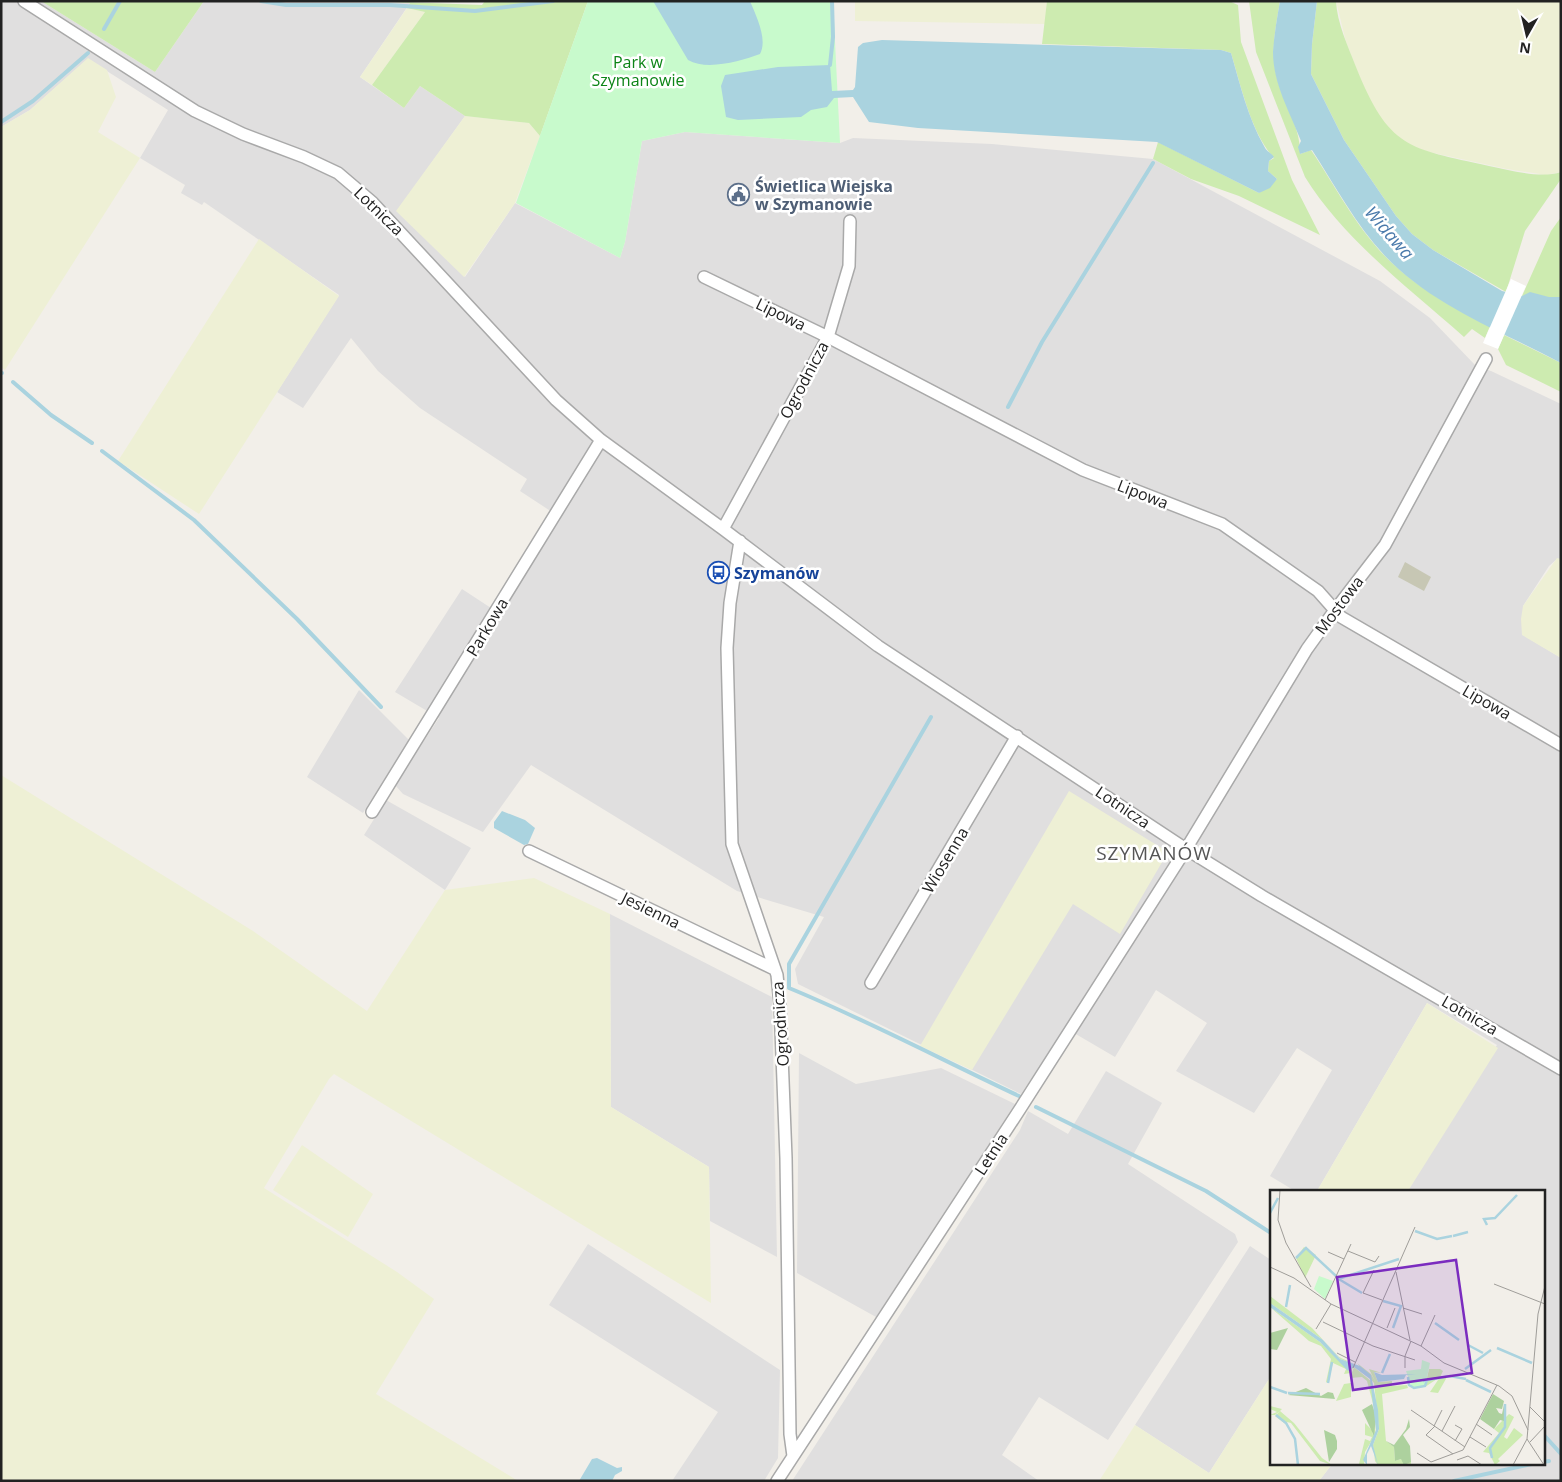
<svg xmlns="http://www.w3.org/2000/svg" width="1562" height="1482" font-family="'Open Sans',sans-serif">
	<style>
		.residential { fill: #e0dfdf }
		.construction { fill: #c7c7b4 }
		.farmland { fill: #eef0d5 }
		.grass { fill: #cdebb0 }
		.park { fill: #c8facc }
		.water { fill: #aad3df }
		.pier { fill: #fff }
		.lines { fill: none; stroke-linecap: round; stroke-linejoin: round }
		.stream { stroke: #aad3df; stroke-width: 4 }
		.minor-casing { stroke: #a9a9a9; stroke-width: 14 }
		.minor { stroke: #fff; stroke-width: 11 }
		.labels { text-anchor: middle; stroke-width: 5; stroke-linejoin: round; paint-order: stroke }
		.park-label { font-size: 16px; fill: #0c8416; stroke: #fff }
		.service-label { font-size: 16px; font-weight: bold; fill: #4e5e75; stroke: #fff; text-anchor: start }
		.street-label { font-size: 16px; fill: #222; stroke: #fff }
		.transit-label { font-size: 16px; font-weight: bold; fill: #164399; stroke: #fff; text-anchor: start }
		.water-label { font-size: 18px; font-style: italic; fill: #4a7aab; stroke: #fff }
		.quarter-label { font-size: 19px; letter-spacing: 1px; fill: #555; stroke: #fff }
		.inset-river { fill: none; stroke: #aad3df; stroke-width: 2.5 }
		.inset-road { fill: none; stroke: #9f9d99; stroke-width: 1 }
		.view { fill: #7b2cbf; fill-opacity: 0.15; stroke: #7b2cbf; stroke-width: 2.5 }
		.inset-edge { fill: none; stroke: #222; stroke-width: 2.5 }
	</style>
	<rect width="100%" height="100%" fill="#f2efe9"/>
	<path class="residential" d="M 1,1 L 41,1 L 155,72 L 204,1 L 410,3 L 360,77 L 404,108 L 420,86 L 465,116 L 397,211 L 465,277 L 515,203 L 620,258 L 625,242 L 642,141 L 685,132 L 840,143 L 853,138 L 992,144 L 1153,159 L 1380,281 L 1430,318 L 1476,366 L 1491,371 L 1561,404 L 1561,559 L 1557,559 L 1549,566 L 1523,606 L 1523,635 L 1561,658 L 1561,1481 L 1319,1481 L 1333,1463 L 1543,1463 L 1543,1191 L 1405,1191 L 1497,1045 L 1427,1003 L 1317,1191 L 1295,1191 L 1270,1176 L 1332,1070 L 1297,1048 L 1254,1113 L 1176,1071 L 1207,1023 L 1156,990 L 1115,1057 L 1074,1033 L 1048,1053 L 1021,1094 L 798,984 L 795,969 L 824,917 L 737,891 L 531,765 L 483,832 L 403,794 L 395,785 L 439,718 L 395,692 L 462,589 L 491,608 L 552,512 L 520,491 L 527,479 L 420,408 L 378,371 L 351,338 L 303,408 L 277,392 L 339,295 L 204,202 L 202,205 L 181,193 L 185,185 L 140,158 L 168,110 L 88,59 L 30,110 L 1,127 Z
		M 359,690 L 409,740 L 363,813 L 307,777 Z
		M 386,800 L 471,848 L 445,890 L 364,835 Z
		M 610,914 L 772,997 L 777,1257 L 710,1221 L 709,1167 L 611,1107 Z
		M 799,1053 L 856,1084 L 941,1068 L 1015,1104 L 876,1317 L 797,1273 Z
		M 1106,1071 L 1162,1103 L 1128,1164 L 1235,1234 L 1238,1242 L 1108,1440 L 1039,1397 L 1002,1455 L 1039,1481 L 792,1481 L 1020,1130 L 1028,1111 L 1068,1134 Z
		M 588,1244 L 780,1370 L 778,1458 L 764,1481 L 672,1481 L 718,1412 L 549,1305 Z
		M 1250,1246 L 1271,1260 L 1271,1376 L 1209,1473 L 1135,1425 Z"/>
	<path class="construction" d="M 1405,562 L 1431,577 L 1424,591 L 1398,577 Z"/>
	<path class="farmland" d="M 855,1 L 1047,1 L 1045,24 L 855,21 Z
		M 1336,1 L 1561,1 L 1561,172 L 1546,175 L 1507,169 L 1420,150 L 1399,139 L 1383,123 L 1366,93 L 1346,42 Z
		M 407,8 L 425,12 L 372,85 L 360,77 Z
		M 88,58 L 107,70 L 116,97 L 98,132 L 140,158 L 5,370 L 1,367 L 1,127 L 30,110 Z
		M 465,116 L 529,123 L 540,136 L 515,203 L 464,277 L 396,211 Z
		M 259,239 L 339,296 L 199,514 L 118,461 Z
		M 1557,558 L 1561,559 L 1561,658 L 1522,635 L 1521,619 L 1523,606 Z
		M 1,775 L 253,931 L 367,1011 L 445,890 L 534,878 L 610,914 L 611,1107 L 709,1167 L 711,1303 L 334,1074 L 329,1079 L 264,1188 L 397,1272 L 434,1299 L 376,1394 L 518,1481 L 1,1481 Z
		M 1069,791 L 1168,852 L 1120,934 L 1073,904 L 972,1070 L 920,1046 Z
		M 1427,1003 L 1498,1048 L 1408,1191 L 1317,1191 Z
		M 302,1145 L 373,1194 L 348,1237 L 273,1190 Z
		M 1271,1376 L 1271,1463 L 1333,1463 L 1319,1481 L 1099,1481 L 1135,1425 L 1209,1473 Z"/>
	<path class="grass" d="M 41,1 L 204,1 L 155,72 Z
		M 378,1 L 482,5 L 485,1 L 588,1 L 540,136 L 529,123 L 465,116 L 420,86 L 404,108 L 372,85 L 425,12 L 407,8 L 410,3 Z
		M 1047,1 L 1229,1 L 1238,5 L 1241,42 L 1292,180 L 1320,235 L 1239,196 L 1191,179 L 1153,159 L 1158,142 L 1259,193 L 1277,179 L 1268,171 L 1269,161 L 1274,158 C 1251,133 1241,86 1231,53 L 1221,50 L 1042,44 Z
		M 1249,1 L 1280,1 C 1276,26 1270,52 1277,78 C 1283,103 1301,127 1300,154 L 1311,150 C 1336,187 1358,231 1391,262 C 1420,290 1455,308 1490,326 L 1485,338 L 1472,329 L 1464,337 C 1409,288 1344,240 1305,177 L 1256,52 Z
		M 1317,1 L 1336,1 C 1337,23 1348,46 1356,67 C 1389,149 1408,148 1489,166 C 1510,170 1540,179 1561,172 L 1561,179 L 1525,231 L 1506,292 L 1433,250 L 1412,234 L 1396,216 L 1344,140 L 1311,74 L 1312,44 Z
		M 1561,217 L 1561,297 C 1547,298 1536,295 1522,296 L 1551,231 Z
		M 1504,335 L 1561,363 L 1561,392 L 1506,365 L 1498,349 Z"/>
	<path class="park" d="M 588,1 L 833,1 L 840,143 L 685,132 L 642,141 L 625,242 L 620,258 L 516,203 Z"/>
	<path class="water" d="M 653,1 L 750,1 C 756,16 768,39 760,54 C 741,61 707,71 688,60 Z
		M 1280,1 L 1317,1 L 1312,44 L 1311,74 L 1344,140 L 1396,216 L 1412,234 L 1433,250 L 1502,291 L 1522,296 L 1530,292 L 1549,297 L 1561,297 L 1561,363 C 1503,332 1438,308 1391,262 C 1359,231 1336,187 1312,150 L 1300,154 L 1298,147 L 1301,141 C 1290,112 1273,84 1273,52 C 1274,35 1277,18 1280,1 Z
		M 882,40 L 1221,50 L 1231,53 C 1240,84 1248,118 1264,146 C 1266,151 1271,153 1274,157 L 1269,161 L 1268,171 L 1277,179 L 1270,188 L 1259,193 L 1157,142 L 918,128 L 869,122 L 853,97 L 834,98 L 827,107 L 811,110 L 801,117 L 738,120 L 726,117 L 721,86 L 725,75 L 778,67 L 830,65 L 832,91 L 853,90 L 855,87 L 858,47 L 863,43 Z
		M 502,811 L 525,820 L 535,828 L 528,844 L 524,845 L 494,828 L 494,822 Z
		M 597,1458 L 617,1468 L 622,1467 L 622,1471 L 615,1475 L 612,1481 L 579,1481 L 592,1459 Z"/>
	<path class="pier" d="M 1511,279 L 1526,286 L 1498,349 L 1483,343 Z"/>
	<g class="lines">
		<path class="stream" d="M 261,1 L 286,5 L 390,5 L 475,11 L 553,1
			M 104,29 L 120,1
			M 830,65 L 833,37 L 832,1
			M 1,122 L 33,101 L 88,53
			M 1,373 L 2,373
			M 13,382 L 51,415 L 92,443
			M 1008,407 L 1042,342 L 1153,163
			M 102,451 L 194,520 L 297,619 L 381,707
			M 931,717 L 789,964 L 789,988 C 867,1020 942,1060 1019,1096
			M 1036,1107 L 1206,1191 L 1271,1233
			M 1543,1434 L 1561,1454
			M 1543,1462 L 1549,1461
			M 1454,1481 L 1536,1463"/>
		<defs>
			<path id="minor" d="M 24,1 L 195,111 L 243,134 L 304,157 L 338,173 L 372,202 L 556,400 L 601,440 L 723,529 L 878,646 L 1186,849 L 1262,896 L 1561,1069
				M 704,277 L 828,337 L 1083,470 L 1222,524 L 1318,591 L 1341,617 L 1561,745
				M 723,529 L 828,337 L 849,266 L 850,221
				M 740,541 L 730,603 L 727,648 L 732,844 L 777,975 L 780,1004 L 786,1158 L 790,1434 L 793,1456
				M 372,812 L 601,440
				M 529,851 L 774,969
				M 871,983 L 1017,736
				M 777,1481 L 1020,1109 L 1186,849 L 1307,649 L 1335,610 L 1385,545 L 1486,359"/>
		</defs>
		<use href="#minor" class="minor-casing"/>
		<use href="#minor" class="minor"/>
	</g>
	<defs>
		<symbol id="civic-ring" viewBox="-11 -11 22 22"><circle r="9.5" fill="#fff" stroke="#5c6f8a" stroke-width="1.5"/><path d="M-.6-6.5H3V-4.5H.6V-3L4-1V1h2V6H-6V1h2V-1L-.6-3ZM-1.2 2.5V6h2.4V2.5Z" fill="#5c6f8a"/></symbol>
		<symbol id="bus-ring" viewBox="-11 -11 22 22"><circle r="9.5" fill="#fff" stroke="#1a4fb4" stroke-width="1.5"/><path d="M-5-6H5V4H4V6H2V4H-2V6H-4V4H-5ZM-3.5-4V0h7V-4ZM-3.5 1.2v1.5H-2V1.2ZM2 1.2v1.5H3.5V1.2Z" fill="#1a4fb4"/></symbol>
	</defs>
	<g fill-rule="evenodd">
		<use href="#civic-ring" x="726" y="182" width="25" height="25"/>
		<use href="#bus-ring" x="706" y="560" width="25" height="25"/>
	</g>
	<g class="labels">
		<g class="park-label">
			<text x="638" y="68">Park w<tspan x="638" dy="18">Szymanowie</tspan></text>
		</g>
		<g class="service-label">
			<text x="755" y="192">Świetlica Wiejska<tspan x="755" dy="18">w Szymanowie</tspan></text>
		</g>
		<g class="street-label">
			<text transform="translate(379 211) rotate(44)" y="6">Lotnicza</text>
			<text transform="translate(781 314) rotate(26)" y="6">Lipowa</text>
			<text transform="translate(804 380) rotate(-62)" y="6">Ogrodnicza</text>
			<text transform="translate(1143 494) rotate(21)" y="6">Lipowa</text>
			<text transform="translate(1339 605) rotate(-53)" y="6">Mostowa</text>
			<text transform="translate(487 627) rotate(-59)" y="6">Parkowa</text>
			<text transform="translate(1487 702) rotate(30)" y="6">Lipowa</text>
			<text transform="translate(1123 807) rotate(34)" y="6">Lotnicza</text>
			<text transform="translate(945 860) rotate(-59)" y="6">Wiosenna</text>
			<text transform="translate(651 910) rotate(26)" y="6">Jesienna</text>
			<text transform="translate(1470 1015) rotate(30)" y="6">Lotnicza</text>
			<text transform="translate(780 1024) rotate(-94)" y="6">Ogrodnicza</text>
			<text transform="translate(991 1154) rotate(-57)" y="6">Letnia</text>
		</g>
		<g class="transit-label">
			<text x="734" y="579">Szymanów</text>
		</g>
		<g class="water-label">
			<text transform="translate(1389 233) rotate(49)" y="6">Widawa</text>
		</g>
		<g class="quarter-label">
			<text x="1154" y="860">SZYMANÓW</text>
		</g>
	</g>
	<g transform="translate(1270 1190)">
		<rect width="275" height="275" fill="#f2efe9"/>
		<path d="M 34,57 L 46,65 L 35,88 L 26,68 ZM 0,106 L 42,138 L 69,167 L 84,174 L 70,169 L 53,150 L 0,113 ZM 0,117 L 50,152 L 78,180 L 83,177 L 81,183 L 74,184 L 76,179 L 63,173 L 58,193 L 56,192 L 61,169 L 51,156 L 39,151 ZM 87,173 L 101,184 L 105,191 L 99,179 L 112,183 L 104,182 L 108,192 L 122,191 L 122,196 L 137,195 L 138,198 L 112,204 L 116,251 L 124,257 L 125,271 L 131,269 L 141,272 L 141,275 L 108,275 L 105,271 L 103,255 L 109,239 L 104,193 ZM 84,177 L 101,191 L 106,223 L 105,245 L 95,262 L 94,275 L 89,274 L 95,249 L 100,251 L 102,247 L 95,245 L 95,233 L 102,240 L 103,245 L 106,225 L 97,191 L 92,187 L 80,188 ZM 159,179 L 170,179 L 173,181 L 170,187 L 177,187 L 168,203 L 160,202 L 170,187 L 155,197 ZM 81,193 L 81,207 L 66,211 L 74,194 ZM 0,216 L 12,219 L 10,221 L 24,233 L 52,268 L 62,275 L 50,271 L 21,233 L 17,232 L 18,236 L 5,226 L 10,221 L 5,225 L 0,225 L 7,222 L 0,219 ZM 239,224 L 244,227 L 234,247 L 237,249 L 244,238 L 253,245 L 228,269 L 230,271 L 225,275 L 219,263 L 213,262 L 229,243 L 224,239 Z" fill="#cdebb0"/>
		<path d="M 18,138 L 7,160 L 0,159 L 0,143 ZM 36,198 L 51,206 L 58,202 L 63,203 L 65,209 L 18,205 ZM 223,204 L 234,211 L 232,219 L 226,218 L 229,223 L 232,224 L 234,215 L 234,231 L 230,230 L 224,239 L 210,229 ZM 102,214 L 106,226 L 104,246 L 92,220 ZM 139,229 L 140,237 L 133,245 L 140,256 L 141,272 L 134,275 L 131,269 L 125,271 L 124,257 L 116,251 L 124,255 L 136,239 ZM 54,240 L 65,245 L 67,251 L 67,259 L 59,272 Z" fill="#add19e"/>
		<path d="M 49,86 L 63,91 L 55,109 L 44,99 ZM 152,170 L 160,173 L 155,197 L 142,198 L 136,181 L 151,179 Z" fill="#c8facc"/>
		<path d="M 0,113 L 53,150 L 70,169 L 90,176 L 101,185 L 108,220 L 109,239 L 103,255 L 108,275 L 101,256 L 97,264 L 97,275 L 93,270 L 106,240 L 100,189 L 84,177 L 78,181 L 50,152 L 0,117 ZM 104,182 L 112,185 L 146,184 L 136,185 L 134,189 L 108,192 Z" fill="#aad3df"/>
		<path class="inset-river" d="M 0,23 L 8,8M 217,35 L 214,29 L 225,28 L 247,5M 145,41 L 167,49 L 182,46M 183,46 L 198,42M 26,68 L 36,58 L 66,86M 67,88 L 92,103M 68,89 L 129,69M 113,111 L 131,116 L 123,138M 16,117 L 20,95M 165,133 L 189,150M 198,155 L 213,163M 227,158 L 262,173M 195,179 L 221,160M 112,183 L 120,164M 138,187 L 139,195 L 144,198 L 155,196 L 157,190M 196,190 L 221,202M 153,191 L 180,186 L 196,189M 58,193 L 62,172M 0,197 L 17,203M 18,203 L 50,204M 6,225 L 16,233 L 25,249 L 28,275M 222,268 L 220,258 L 235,237 L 235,214"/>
		<path class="inset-road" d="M 10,0 L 8,30 L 16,53 L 41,97M 78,61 L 105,72 L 109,66M 58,62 L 74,69M 0,77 L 24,88 L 61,114 L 151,156 L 174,173 L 229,196 L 242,206 L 258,240M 104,80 L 93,103 L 112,110M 126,82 L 140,150M 224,94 L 275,114M 55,110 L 81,54M 133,118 L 152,124M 53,132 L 103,156 L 145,170M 117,138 L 125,118M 46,139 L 61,114M 151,156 L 165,125M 67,163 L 85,172M 83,178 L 145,37M 135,178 L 135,166 L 141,151M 260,217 L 275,232M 141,220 L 195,257M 206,234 L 222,245M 185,235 L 192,239 L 185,251M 164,236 L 172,220M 165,236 L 156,245 L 183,264M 172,241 L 185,216M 200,247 L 216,257M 257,249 L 274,275M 260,252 L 275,236M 147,263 L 161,272 L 193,260 L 227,195M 187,270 L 198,266 L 212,275M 243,275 L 257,249 L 268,124 L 275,96"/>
		<path class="view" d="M 186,70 L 202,183 L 83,200 L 67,87 Z"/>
		<rect width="275" height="275" class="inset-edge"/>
	</g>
	<rect width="1562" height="1482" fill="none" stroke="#222222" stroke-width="5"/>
	<g transform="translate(1527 35) rotate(188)" stroke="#ffffff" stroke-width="4" paint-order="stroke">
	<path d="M0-4L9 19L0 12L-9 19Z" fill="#222222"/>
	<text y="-8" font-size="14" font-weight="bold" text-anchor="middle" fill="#222222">N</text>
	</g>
</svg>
